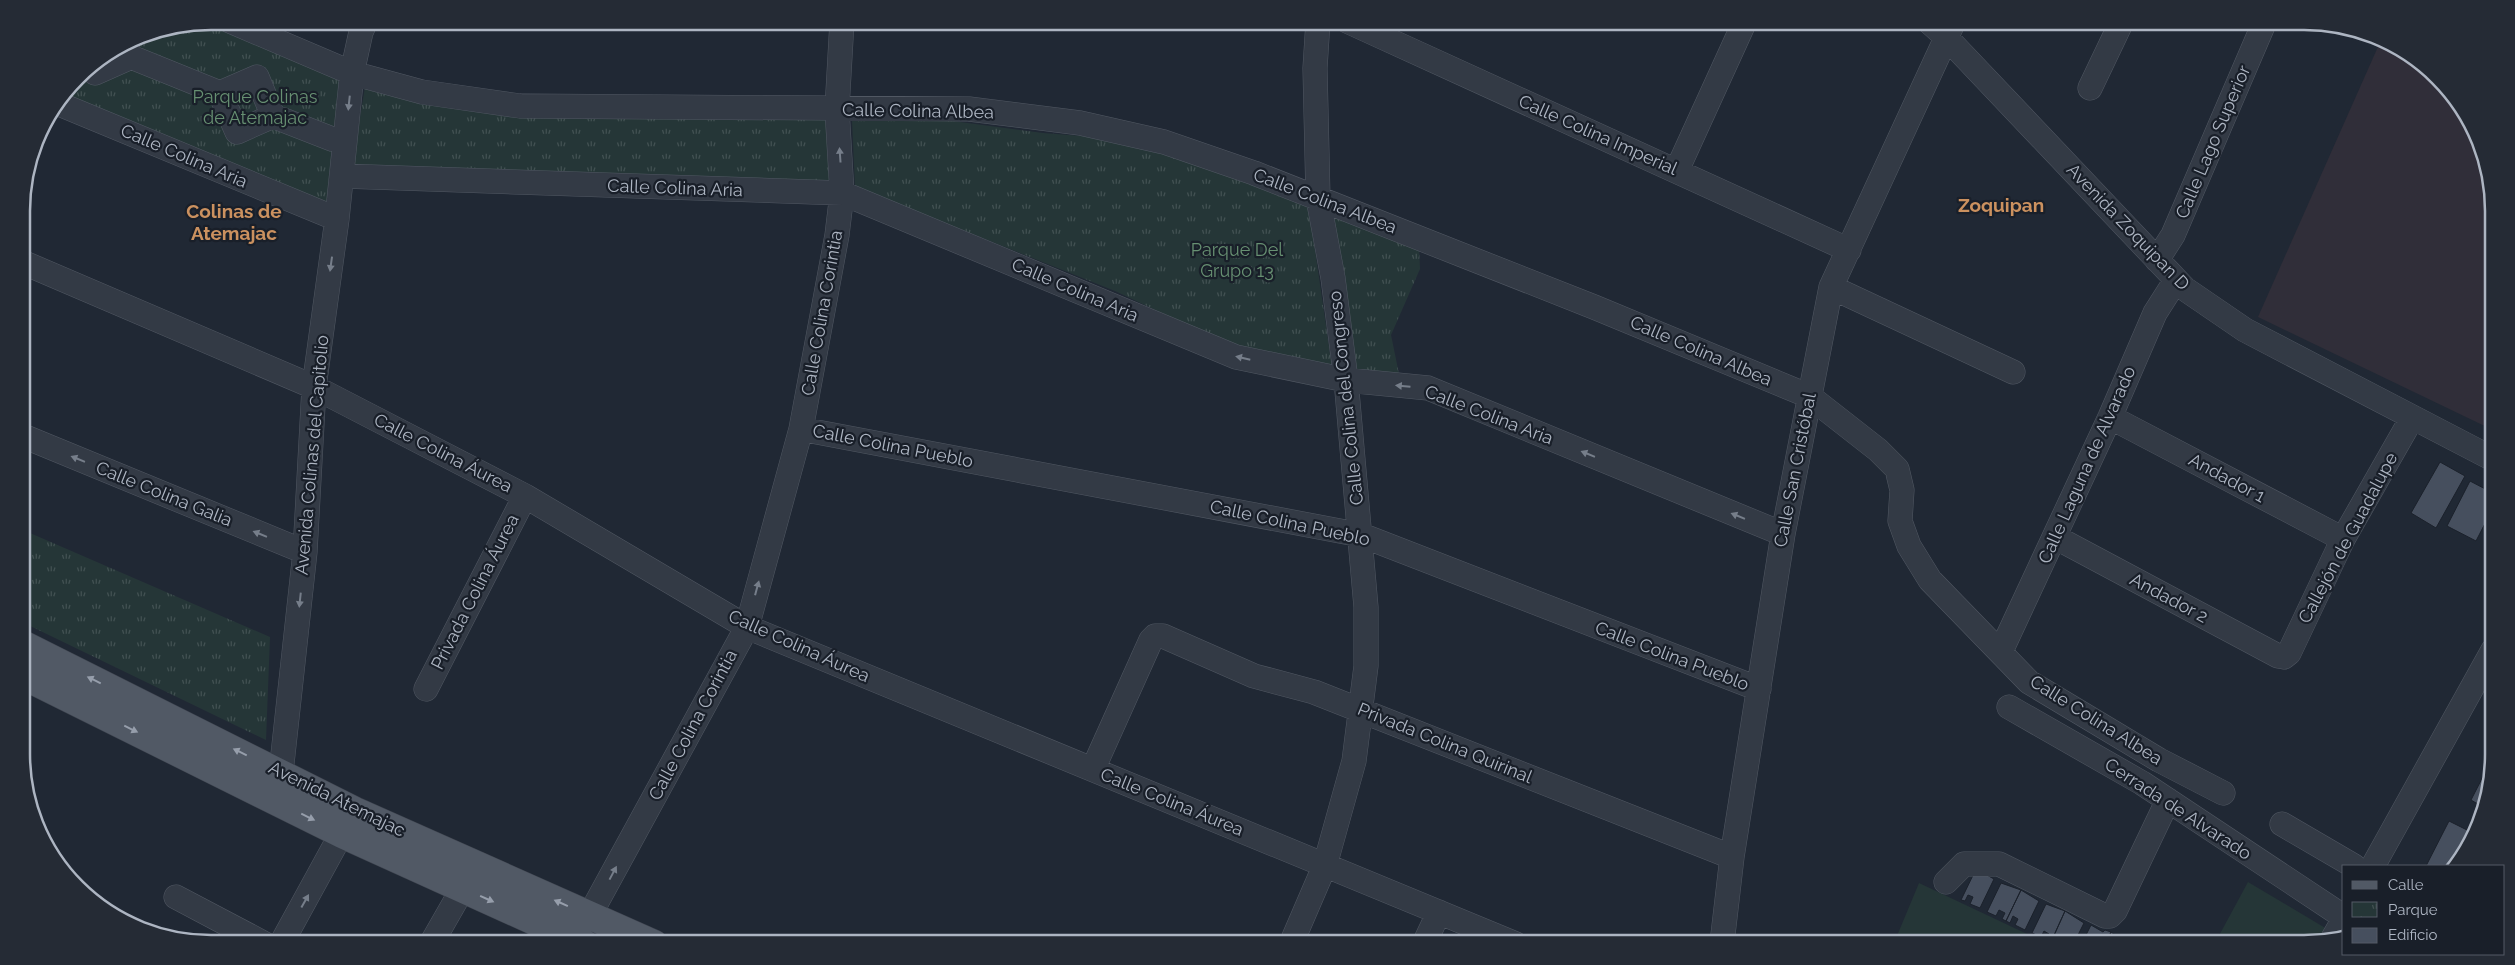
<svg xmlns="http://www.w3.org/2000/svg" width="2515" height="965" font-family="Raleway,sans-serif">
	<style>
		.medical { fill: #302e39 }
		.green { fill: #253637 }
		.park { fill: url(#park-tufts) }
		.building { fill: #464f5e; stroke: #1b212b }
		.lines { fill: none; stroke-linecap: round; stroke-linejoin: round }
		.minor-casing { stroke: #515863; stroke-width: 25 }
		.major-casing { stroke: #3d434e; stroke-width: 29 }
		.minor { stroke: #333a45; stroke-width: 24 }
		.major { stroke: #515965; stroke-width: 28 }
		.oneway { fill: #767e8a }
		.oneway2 { fill: #969eab }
		.labels { text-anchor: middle; stroke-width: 4.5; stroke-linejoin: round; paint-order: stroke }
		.park-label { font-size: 18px; fill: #679072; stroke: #191f29 }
		.street-label { font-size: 18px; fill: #adb5c2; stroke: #191f29 }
		.neighbourhood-label { font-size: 19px; font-weight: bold; fill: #cb915f; stroke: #191f29 }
		.rim { fill: none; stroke: #adb5c2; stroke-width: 2.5 }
	</style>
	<defs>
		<pattern id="park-tufts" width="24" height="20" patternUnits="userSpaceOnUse" patternTransform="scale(1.25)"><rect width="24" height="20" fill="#253637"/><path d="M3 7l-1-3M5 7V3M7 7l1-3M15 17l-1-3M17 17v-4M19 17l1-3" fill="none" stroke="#425152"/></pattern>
	</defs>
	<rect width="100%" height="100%" fill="#202834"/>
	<path class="medical" d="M 2381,40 L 2419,60 L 2454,95 L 2479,138 L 2492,186 L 2493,430 L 2258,317 Z"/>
	<path class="green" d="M 2248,882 L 2327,929 L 2320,943 L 2215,943 Z
		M 1919,883 L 2046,943 L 1894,943 Z"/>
	<path class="park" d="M 210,21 L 340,76 L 327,205 L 65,95 L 86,69 L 139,36 Z
		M 365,87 L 825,113 L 833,185 L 352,167 Z
		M 852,120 L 945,120 L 1043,133 L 1121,139 L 1308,202 L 1332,367 L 1232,346 L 1115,291 L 855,187 Z
		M 1332,210 L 1419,245 L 1420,269 L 1391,335 L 1399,374 L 1355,373 Z
		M 23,530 L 270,637 L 266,740 L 24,623 Z"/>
	<path class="building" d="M 2440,462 L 2465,476 L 2436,528 L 2411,513 Z
		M 2470,481 L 2493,493 L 2493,508 L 2476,541 L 2447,526 Z
		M 2494,755 L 2484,815 L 2456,866 L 2426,866 L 2449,821 L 2469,831 L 2481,806 L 2471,800 Z
		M 1976,869 L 1994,879 L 1980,908 L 1970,904 L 1973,897 L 1968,895 L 1965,901 L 1961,900 Z
		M 2001,883 L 2021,890 L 2006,921 L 2002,919 L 2005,913 L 1999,910 L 1996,916 L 1987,912 Z
		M 2021,890 L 2039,901 L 2025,930 L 2015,925 L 2018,919 L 2013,916 L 2010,923 L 2006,921 Z
		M 2046,904 L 2065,911 L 2051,942 L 2046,940 L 2049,934 L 2044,931 L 2041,937 L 2032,933 Z
		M 2065,911 L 2084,923 L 2074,943 L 2062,943 L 2063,940 L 2058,938 L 2054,943 L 2051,942 Z
		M 2091,925 L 2103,932 L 2105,930 L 2111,932 L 2106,943 L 2082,943 Z
		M 2111,932 L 2124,941 L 2125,938 L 2130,941 L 2129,943 L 2106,943 Z"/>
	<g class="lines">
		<defs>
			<path id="minor" d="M 230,21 L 352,73 L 422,92 L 520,106 L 969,109 L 1080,123 L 1164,142 L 1254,173 L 1594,307 L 1809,396 L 1878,450 L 1897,469 L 1902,490 L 1900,521 L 1909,546 L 1930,580 L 2029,682 L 2159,760 L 2223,793
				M 1347,21 L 1849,250
				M 1928,21 L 1946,37 L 2185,289 L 2245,330 L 2493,459
				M 131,57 L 220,93
				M 91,65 L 95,73 L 131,57 L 125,44
				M 257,77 L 273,116 L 237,132 L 220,93 Z
				M 2090,88 L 2122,21
				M 59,104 L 337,219
				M 273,116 L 332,139
				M 1677,170 L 1745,21
				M 342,176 L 842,193 L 1236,357 L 1346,380 L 1428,388 L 1783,534
				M 2157,260 L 2173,235 L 2265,21
				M 22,262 L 314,387 L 525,496 L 747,627 L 1516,944
				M 1831,287 L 2013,372
				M 2110,417 L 2343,539
				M 801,429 L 1361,535 L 1759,689
				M 23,436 L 305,552
				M 2055,537 L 2278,656 L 2284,657 L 2289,653 L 2343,539 L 2412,418
				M 2001,651 L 2110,417 L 2155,313 L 2176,280
				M 426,689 L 525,496
				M 2009,707 L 2142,783 L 2344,917
				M 1093,769 L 1151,640 L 1155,636 L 1163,636 L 1254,676 L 1314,692 L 1732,857
				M 279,791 L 305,552 L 314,387 L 337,219 L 352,73 L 361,32 L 366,21
				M 2282,824 L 2354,866
				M 2373,866 L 2493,650
				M 1946,882 L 1964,864 L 1999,864 L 2105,916 L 2110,916 L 2115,911 L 2168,800
				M 176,897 L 265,944
				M 581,931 L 747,627 L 801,429 L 837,235 L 842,193 L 837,109 L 842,21
				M 2332,940 L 2344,919
				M 1722,943 L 1732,857 L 1783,534 L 1831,287 L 1954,21
				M 281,944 L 350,818
				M 431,944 L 463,888
				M 1291,944 L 1325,865 L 1354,761 L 1366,666 L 1366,607 L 1346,380 L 1333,278 L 1318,198 L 1315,68 L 1318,21
				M 1424,944 L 1439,912"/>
			<path id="major" d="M 24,645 L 355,811 L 654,944
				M 24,676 L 342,834 L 585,944"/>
		</defs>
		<use href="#minor" class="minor-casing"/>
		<use href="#major" class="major-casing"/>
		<use href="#minor" class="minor"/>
		<use href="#major" class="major"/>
	</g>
	<defs><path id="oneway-solid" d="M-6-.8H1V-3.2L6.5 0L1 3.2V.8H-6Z" transform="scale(1.25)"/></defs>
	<g class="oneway">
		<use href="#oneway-solid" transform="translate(349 103) rotate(96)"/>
		<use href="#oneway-solid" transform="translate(840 155) rotate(-94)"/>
		<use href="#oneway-solid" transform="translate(331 264) rotate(98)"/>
		<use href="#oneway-solid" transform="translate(1243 358) rotate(-167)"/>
		<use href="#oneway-solid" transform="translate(1403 386) rotate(-175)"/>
		<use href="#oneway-solid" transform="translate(1588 454) rotate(-158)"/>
		<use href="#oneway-solid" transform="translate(78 459) rotate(-158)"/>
		<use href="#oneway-solid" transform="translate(1738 516) rotate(-158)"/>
		<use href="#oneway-solid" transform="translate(260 534) rotate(-158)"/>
		<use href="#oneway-solid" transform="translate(757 588) rotate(-75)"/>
		<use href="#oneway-solid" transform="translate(300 600) rotate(96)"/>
		<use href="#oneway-solid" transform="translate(613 873) rotate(-62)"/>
		<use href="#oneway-solid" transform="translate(305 901) rotate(-61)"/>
	</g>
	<g class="oneway2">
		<use href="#oneway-solid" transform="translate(94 680) rotate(-154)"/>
		<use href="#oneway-solid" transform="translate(131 729) rotate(26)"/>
		<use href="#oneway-solid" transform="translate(240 752) rotate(-154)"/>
		<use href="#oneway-solid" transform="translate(308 817) rotate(26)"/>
		<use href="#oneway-solid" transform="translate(487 899) rotate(24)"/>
		<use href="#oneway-solid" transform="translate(561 903) rotate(-156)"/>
	</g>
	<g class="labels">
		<g class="park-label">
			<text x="255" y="103">Parque Colinas<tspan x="255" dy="21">de Atemajac</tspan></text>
			<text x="1237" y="256">Parque Del<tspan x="1237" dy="21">Grupo 13</tspan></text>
		</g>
		<g class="street-label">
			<text transform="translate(918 111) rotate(1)" y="6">Calle Colina Albea</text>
			<text transform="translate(1598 135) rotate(24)" y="6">Calle Colina Imperial</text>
			<text transform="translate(2213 142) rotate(-67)" y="6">Calle Lago Superior</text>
			<text transform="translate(184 156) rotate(23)" y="6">Calle Colina Aria</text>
			<text transform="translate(675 188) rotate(2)" y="6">Calle Colina Aria</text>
			<text transform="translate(1325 201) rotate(21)" y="6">Calle Colina Albea</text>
			<text transform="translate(2128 227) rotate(46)" y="6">Avenida Zoquipan D</text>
			<text transform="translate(1075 290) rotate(23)" y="6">Calle Colina Aria</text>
			<text transform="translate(822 313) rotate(-80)" y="6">Calle Colina Corintia</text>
			<text transform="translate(1701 351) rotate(23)" y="6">Calle Colina Albea</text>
			<text transform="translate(1346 398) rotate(-96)" y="6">Calle Colina del Congreso</text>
			<text transform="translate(1489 415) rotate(21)" y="6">Calle Colina Aria</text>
			<text transform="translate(893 446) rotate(11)" y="6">Calle Colina Pueblo</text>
			<text transform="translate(443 453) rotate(27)" y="6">Calle Colina Áurea</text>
			<text transform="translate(312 455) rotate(-85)" y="6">Avenida Colinas del Capitolio</text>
			<text transform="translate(2087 465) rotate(-66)" y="6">Calle Laguna de Alvarado</text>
			<text transform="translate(1795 470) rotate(-79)" y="6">Calle San Cristóbal</text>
			<text transform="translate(2227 478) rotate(28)" y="6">Andador 1</text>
			<text transform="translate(164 494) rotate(22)" y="6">Calle Colina Galia</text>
			<text transform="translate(1290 523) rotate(12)" y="6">Calle Colina Pueblo</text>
			<text transform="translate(2348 538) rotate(-62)" y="6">Callejón de Guadalupe</text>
			<text transform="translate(475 592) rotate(-63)" y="6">Privada Colina Áurea</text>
			<text transform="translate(2169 598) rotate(28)" y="6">Andador 2</text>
			<text transform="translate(799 646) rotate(24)" y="6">Calle Colina Áurea</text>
			<text transform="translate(1672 656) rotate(21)" y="6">Calle Colina Pueblo</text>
			<text transform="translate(2096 720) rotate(32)" y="6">Calle Colina Albea</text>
			<text transform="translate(693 725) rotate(-62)" y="6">Calle Colina Corintia</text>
			<text transform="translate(1445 743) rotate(22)" y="6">Privada Colina Quirinal</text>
			<text transform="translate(337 799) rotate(26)" y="6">Avenida Atemajac</text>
			<text transform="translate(1172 802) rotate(22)" y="6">Calle Colina Áurea</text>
			<text transform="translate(2178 809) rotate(33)" y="6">Cerrada de Alvarado</text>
		</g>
		<g class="neighbourhood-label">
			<text x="2001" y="212">Zoquipan</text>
			<text x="234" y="218">Colinas de<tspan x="234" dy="22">Atemajac</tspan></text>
		</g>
	</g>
	<path d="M0 0H2515V965H0ZM211 30H2304A181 181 0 0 1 2485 211V754A181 181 0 0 1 2304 935H211A181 181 0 0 1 30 754V211A181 181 0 0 1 211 30Z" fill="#252b35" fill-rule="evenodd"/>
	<path class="rim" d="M211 30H2304A181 181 0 0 1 2485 211V754A181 181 0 0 1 2304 935H211A181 181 0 0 1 30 754V211A181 181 0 0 1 211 30Z"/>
	<rect x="2342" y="865" width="162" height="90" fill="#191f29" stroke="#545b66"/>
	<rect x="2352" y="881" width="25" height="8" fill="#515965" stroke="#545b66"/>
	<text x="2388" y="890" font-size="15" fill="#adb5c2">Calle</text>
	<rect x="2352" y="902" width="25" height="15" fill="url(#park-tufts)" stroke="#545b66"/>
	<text x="2388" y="915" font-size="15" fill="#adb5c2">Parque</text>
	<rect x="2352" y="928" width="25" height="15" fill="#464f5e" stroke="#545b66"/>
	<text x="2388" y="940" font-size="15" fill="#adb5c2">Edificio</text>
</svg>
